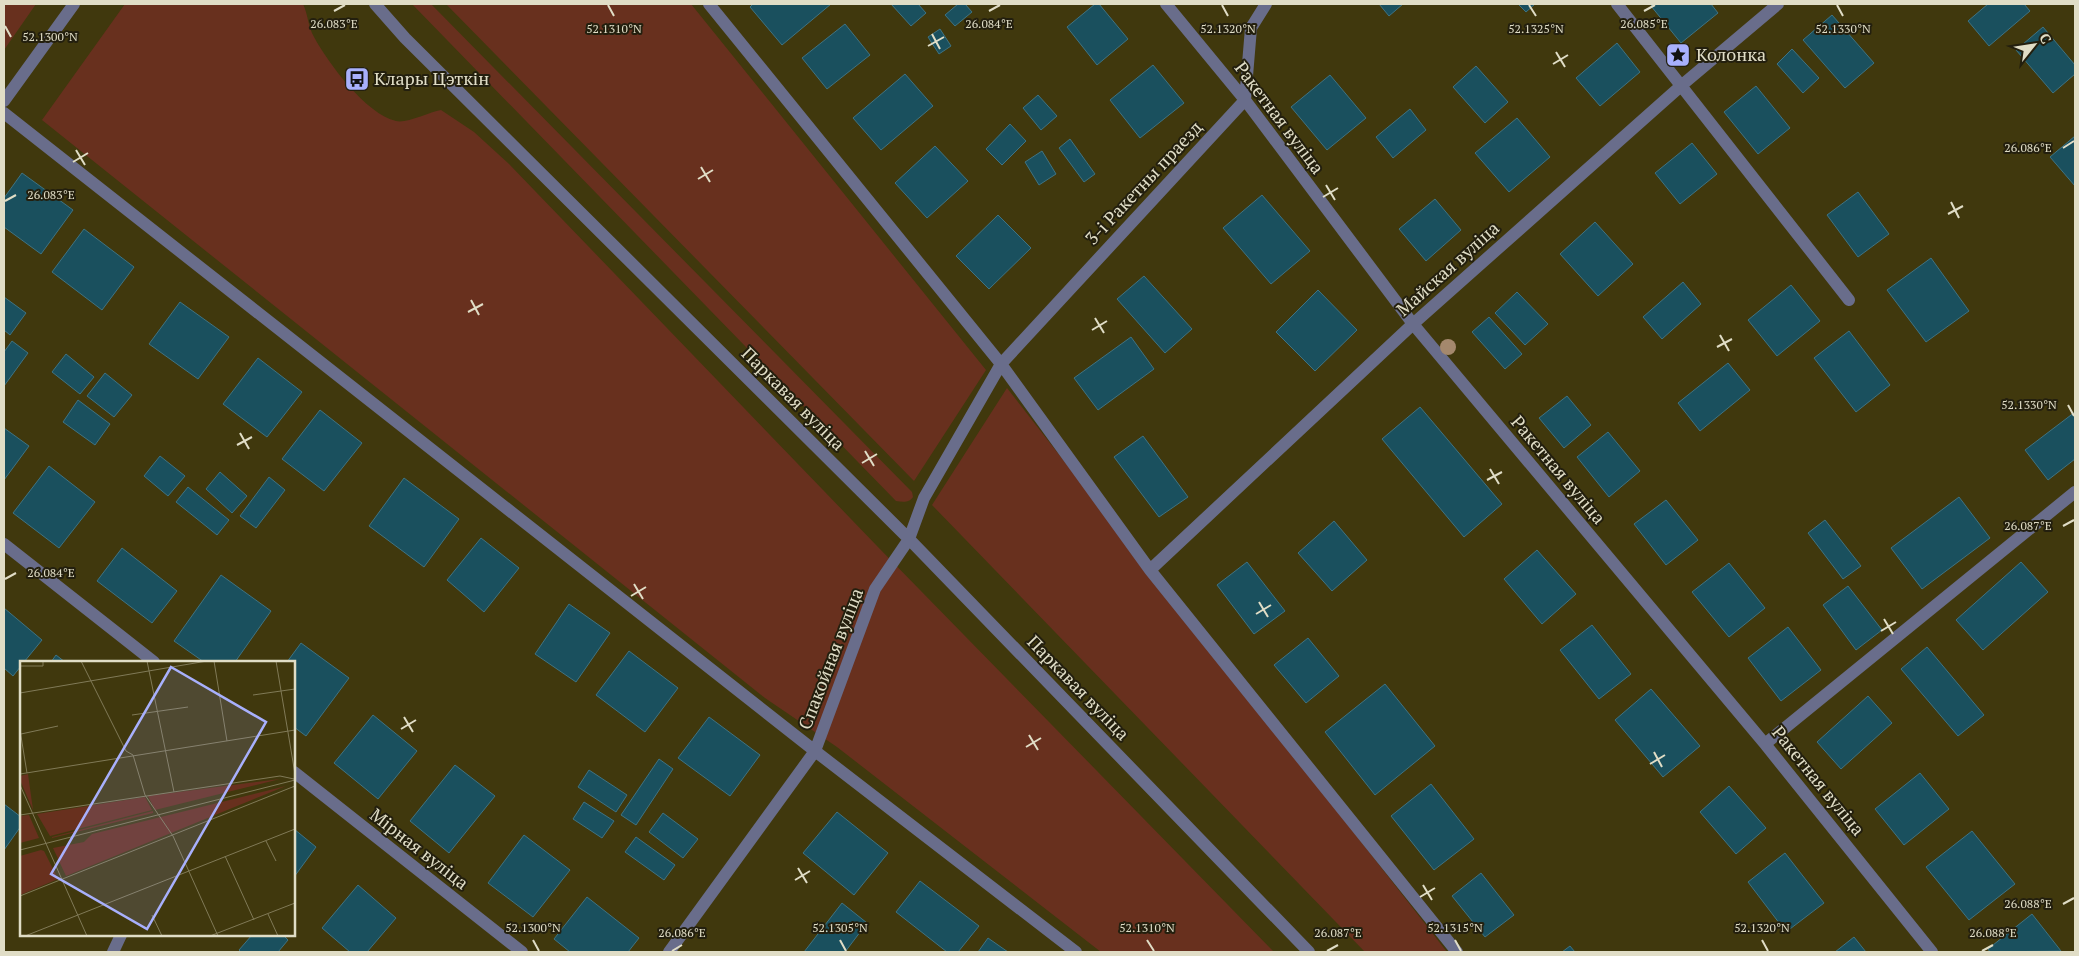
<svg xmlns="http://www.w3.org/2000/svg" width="2079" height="956" font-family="'PT Serif',serif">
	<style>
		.green { fill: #68301e }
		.building { fill: #1a505e; stroke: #3f7382 }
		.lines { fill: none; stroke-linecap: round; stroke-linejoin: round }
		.minor { stroke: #696d8b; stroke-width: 12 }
		.tree { fill: #a4886d }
		.ticks { fill: none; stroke: #e0ddc6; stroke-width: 2 }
		.labels { text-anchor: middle; stroke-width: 4; stroke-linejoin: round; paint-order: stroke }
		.poi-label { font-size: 18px; fill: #e0ddc6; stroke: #231f0e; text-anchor: start }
		.street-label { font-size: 18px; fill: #e0ddc6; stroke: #231f0e }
		.inset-road { fill: none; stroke: #807a57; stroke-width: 1 }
		.view { fill: #a8b0fc; fill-opacity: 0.15; stroke: #a8b0fc; stroke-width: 2.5 }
		.inset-edge { fill: none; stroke: #e0ddc6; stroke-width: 2.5 }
		.ticks-label { font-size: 12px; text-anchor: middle; fill: #e0ddc6; stroke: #231f0e; stroke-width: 4; stroke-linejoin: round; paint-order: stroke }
	</style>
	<rect width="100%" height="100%" fill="#40380d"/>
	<path class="green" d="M 4,4 L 36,4 L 4,50 Z
		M 125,4 L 303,4 C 308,14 308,27 314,37 C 328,63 366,114 396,121 C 406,124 429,112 441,110 L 474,132 L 509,164 L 877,546 L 1274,952 L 1101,952 L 837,747 L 765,698 L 42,120 Z
		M 412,4 L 431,4 L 912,492 L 913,497 C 909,503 903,502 896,501 Z
		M 446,4 L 691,4 L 986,370 L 914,481 Z
		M 1007,388 L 1447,952 L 1365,952 L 932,505 Z"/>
	<path class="building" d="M 753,4 L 831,4 L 782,45 L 750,7 Z
		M 891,4 L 918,4 L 926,13 L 911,26 Z
		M 958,4 L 965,4 L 972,12 L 955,26 L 945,15 Z
		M 1095,4 L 1099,4 L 1128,39 L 1097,65 L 1067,27 Z
		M 1379,4 L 1403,4 L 1389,16 Z
		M 1518,4 L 1535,4 L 1526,12 Z
		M 1653,4 L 1711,4 L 1718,13 L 1681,43 L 1651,6 Z
		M 1988,4 L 2024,4 L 2030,11 L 1989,46 L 1968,21 Z
		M 1832,15 L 1874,63 L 1845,88 L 1803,40 Z
		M 845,24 L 870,55 L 827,89 L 802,58 Z
		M 2043,27 L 2075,65 L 2075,74 L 2053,93 L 2016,50 Z
		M 940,29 L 951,46 L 939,54 L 928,37 Z
		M 1617,43 L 1640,72 L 1600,106 L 1576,78 Z
		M 1792,49 L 1819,78 L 1803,93 L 1777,64 Z
		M 1153,65 L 1184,103 L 1140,138 L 1110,100 Z
		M 1476,66 L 1508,102 L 1485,123 L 1453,87 Z
		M 905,74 L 933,106 L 881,150 L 853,118 Z
		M 1330,75 L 1366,118 L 1327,150 L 1291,107 Z
		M 1756,86 L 1790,128 L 1758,154 L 1724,112 Z
		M 1038,95 L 1057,116 L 1041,130 L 1023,108 Z
		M 1410,109 L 1426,130 L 1393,158 L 1376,137 Z
		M 1517,118 L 1550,157 L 1509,192 L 1475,153 Z
		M 1010,124 L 1026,141 L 1002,165 L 986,149 Z
		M 2075,136 L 2075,186 L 2050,157 Z
		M 1070,139 L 1095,174 L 1084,182 L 1059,148 Z
		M 1692,143 L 1717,174 L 1680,204 L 1655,173 Z
		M 935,146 L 968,181 L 927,218 L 895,183 Z
		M 1042,151 L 1056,174 L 1039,185 L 1025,162 Z
		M 22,173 L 73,210 L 41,254 L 4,227 L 4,198 Z
		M 1858,192 L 1889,234 L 1858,257 L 1827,215 Z
		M 1262,195 L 1310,251 L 1271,284 L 1223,228 Z
		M 1435,199 L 1461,230 L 1426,261 L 1399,229 Z
		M 998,215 L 1031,248 L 989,289 L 956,256 Z
		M 1595,222 L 1633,264 L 1598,296 L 1560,254 Z
		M 84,229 L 134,267 L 102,310 L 52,272 Z
		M 1931,258 L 1969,311 L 1926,342 L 1887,290 Z
		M 1144,276 L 1192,329 L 1165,353 L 1117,299 Z
		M 1683,282 L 1701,304 L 1662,339 L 1643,317 Z
		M 1791,285 L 1820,321 L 1777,356 L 1748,320 Z
		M 1318,290 L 1357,330 L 1315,371 L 1276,332 Z
		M 1517,292 L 1548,324 L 1525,345 L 1495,313 Z
		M 4,297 L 26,313 L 10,335 L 4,330 Z
		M 180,302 L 229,337 L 198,379 L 149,344 Z
		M 1489,317 L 1522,354 L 1505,369 L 1472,332 Z
		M 1849,331 L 1890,385 L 1856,412 L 1814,358 Z
		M 1131,337 L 1154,369 L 1098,410 L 1074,378 Z
		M 12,341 L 28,353 L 4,386 L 4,352 Z
		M 66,354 L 94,377 L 80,394 L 52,372 Z
		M 258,358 L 302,392 L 267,437 L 223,404 Z
		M 1728,363 L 1750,390 L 1700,431 L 1678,403 Z
		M 105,373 L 132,395 L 114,417 L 87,396 Z
		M 1567,396 L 1591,425 L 1564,448 L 1539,418 Z
		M 78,400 L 110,424 L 95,445 L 63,422 Z
		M 1420,407 L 1502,504 L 1464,537 L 1382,439 Z
		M 320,410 L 362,443 L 324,491 L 282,459 Z
		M 2075,412 L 2075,459 L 2048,480 L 2025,450 Z
		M 4,428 L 29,446 L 4,480 Z
		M 1608,432 L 1640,471 L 1609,497 L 1577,457 Z
		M 1143,436 L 1188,497 L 1159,517 L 1114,457 Z
		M 160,456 L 185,476 L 168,496 L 144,476 Z
		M 49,466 L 95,502 L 59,548 L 13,513 Z
		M 220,472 L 247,496 L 232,513 L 206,489 Z
		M 269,477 L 285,490 L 256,528 L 240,516 Z
		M 404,478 L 459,519 L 424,567 L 369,526 Z
		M 188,487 L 229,520 L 217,535 L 176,502 Z
		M 1959,497 L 1990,538 L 1922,589 L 1891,548 Z
		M 1666,500 L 1698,540 L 1666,565 L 1634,524 Z
		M 1825,520 L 1861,566 L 1843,579 L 1808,533 Z
		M 1334,521 L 1367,560 L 1332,591 L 1298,553 Z
		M 481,538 L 519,568 L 484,612 L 447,580 Z
		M 122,548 L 177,591 L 152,623 L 97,581 Z
		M 1537,550 L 1576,594 L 1542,624 L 1504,579 Z
		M 1247,562 L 1285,611 L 1254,634 L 1217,585 Z
		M 2021,562 L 2048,592 L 1983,650 L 1956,620 Z
		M 1729,563 L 1765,608 L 1729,637 L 1692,592 Z
		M 221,575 L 271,611 L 235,662 L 204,662 L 174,641 Z
		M 1848,586 L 1882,630 L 1856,650 L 1823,605 Z
		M 569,604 L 610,633 L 576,682 L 535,654 Z
		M 4,608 L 42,640 L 24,662 L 21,662 L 21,666 L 13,676 L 4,668 Z
		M 1592,625 L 1631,674 L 1599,699 L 1560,650 Z
		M 1788,627 L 1821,670 L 1781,701 L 1748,658 Z
		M 1308,638 L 1339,676 L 1306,703 L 1274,665 Z
		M 301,643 L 349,678 L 306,736 L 294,727 L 294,662 L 287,662 Z
		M 1927,647 L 1984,715 L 1958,736 L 1901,669 Z
		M 629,651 L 678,688 L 645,732 L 596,695 Z
		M 56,655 L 65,662 L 51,662 Z
		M 1385,684 L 1435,746 L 1375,795 L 1325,732 Z
		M 1651,689 L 1700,746 L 1663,777 L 1615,720 Z
		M 1868,696 L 1892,723 L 1841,769 L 1817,742 Z
		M 373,715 L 417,751 L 378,799 L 334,763 Z
		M 709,717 L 760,755 L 730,796 L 678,758 Z
		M 659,759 L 673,769 L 636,825 L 621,815 Z
		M 455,765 L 495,796 L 449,853 L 410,821 Z
		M 589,770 L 627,795 L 616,812 L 578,787 Z
		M 1920,773 L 1949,809 L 1904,845 L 1875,809 Z
		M 1431,784 L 1474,839 L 1434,870 L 1391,816 Z
		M 1729,786 L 1766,828 L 1736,854 L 1700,812 Z
		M 584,802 L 614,821 L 602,838 L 573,819 Z
		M 4,804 L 21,817 L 21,826 L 4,850 Z
		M 837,812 L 888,853 L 854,895 L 803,853 Z
		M 663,813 L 698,839 L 683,858 L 649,832 Z
		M 294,829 L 316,847 L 294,877 Z
		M 1972,831 L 2015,884 L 1969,920 L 1926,867 Z
		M 524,835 L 570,870 L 533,917 L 488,883 Z
		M 636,837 L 675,865 L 664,880 L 625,852 Z
		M 1785,853 L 1824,903 L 1786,932 L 1748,882 Z
		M 1481,873 L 1514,915 L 1485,937 L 1452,896 Z
		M 920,881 L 979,926 L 958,952 L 947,952 L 896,912 Z
		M 358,885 L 396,918 L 367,952 L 350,952 L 322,928 Z
		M 587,897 L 639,938 L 628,952 L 570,952 L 554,939 Z
		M 842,903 L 867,923 L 845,952 L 804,952 Z
		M 2032,914 L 2061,951 L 1990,952 L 1988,949 Z
		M 252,935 L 283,935 L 288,940 L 278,952 L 241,952 L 239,950 Z
		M 1854,937 L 1866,952 L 1835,952 Z
		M 988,938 L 1008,952 L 978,952 Z
		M 1570,946 L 1575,952 L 1562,952 Z"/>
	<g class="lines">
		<path class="minor" d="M 375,4 L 405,38 L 909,539 L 1309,952
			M 709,4 L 1001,364 L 1150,570 L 1457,952
			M 1166,4 L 1245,100 L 1413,324 L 1765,744 L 1932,952
			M 1617,4 L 1849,300
			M 4,101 L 74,4
			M 4,113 L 815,751 L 1076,952
			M 4,544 L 154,662
			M 1150,570 L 1413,324 L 1682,85 L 1778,4
			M 1765,744 L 2075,492
			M 294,772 L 522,952
			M 113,952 L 121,935
			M 669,952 L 815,751 L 875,589 L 909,539 L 924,498 L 1001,364 L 1245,100 L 1251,28 L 1266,4"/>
	</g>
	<circle class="tree" cx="1448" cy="347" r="8"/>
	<path class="ticks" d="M 608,5 L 614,16M 1222,5 L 1228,16M 1529,5 L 1536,16M 1837,5 L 1843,16M 334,11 L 345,5M 989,11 L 1000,5M 1644,11 L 1655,5M 5,26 L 11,37M 932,34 L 940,49M 928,46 L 944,37M 1556,52 L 1565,67M 1553,64 L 1568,55M 2063,148 L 2074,141M 76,150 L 85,165M 73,162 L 88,153M 701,167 L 710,182M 698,179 L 713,170M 1326,185 L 1335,200M 1323,197 L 1338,188M 5,201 L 16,195M 1951,202 L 1959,218M 1948,214 L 1963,206M 471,300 L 479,315M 468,312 L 483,304M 1095,318 L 1104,333M 1092,330 L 1107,321M 1720,335 L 1729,351M 1717,347 L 1732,339M 2068,405 L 2074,416M 240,433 L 249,449M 237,445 L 252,437M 865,451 L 874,466M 862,463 L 877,454M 1490,469 L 1499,484M 1487,480 L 1502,472M 2063,526 L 2074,520M 5,579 L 16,573M 634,584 L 643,599M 631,596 L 646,587M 1259,602 L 1268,617M 1256,614 L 1271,605M 1884,619 L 1893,634M 1881,631 L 1896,622M 404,717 L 413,732M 401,729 L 416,720M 1029,735 L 1038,750M 1026,747 L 1041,738M 1654,752 L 1662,767M 1650,764 L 1665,755M 798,868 L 807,883M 795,880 L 810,871M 1423,885 L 1432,900M 1420,897 L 1435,888M 2063,904 L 2074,898M 533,940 L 539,951M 840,940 L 846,951M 1147,940 L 1154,951M 1455,940 L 1461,951M 1762,940 L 1768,951M 672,951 L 682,945M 1327,951 L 1338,945M 1982,951 L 1993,945"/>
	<defs>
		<symbol id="sight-square" viewBox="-11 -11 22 22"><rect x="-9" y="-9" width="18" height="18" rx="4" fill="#a8b0fc" stroke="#231f0e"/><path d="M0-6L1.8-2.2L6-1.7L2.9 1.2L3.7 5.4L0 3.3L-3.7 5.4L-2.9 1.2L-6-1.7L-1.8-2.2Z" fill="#111"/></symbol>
		<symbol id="bus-square" viewBox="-11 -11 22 22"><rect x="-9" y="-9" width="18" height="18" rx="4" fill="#a8b0fc" stroke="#231f0e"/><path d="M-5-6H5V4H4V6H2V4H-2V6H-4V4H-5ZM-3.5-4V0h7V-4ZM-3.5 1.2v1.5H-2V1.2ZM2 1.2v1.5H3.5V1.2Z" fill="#111"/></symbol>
	</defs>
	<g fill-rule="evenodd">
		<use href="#sight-square" x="1664" y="41" width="28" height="28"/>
		<use href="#bus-square" x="343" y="65" width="28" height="28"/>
	</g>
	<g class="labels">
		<g class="poi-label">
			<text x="1696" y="61">Колонка</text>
			<text x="374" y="85">Клары Цэткін</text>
		</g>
		<g class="street-label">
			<text transform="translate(1279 118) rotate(53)" y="6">Ракетная вуліца</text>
			<text transform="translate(1144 183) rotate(-47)" y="6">3-і Ракетны праезд</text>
			<text transform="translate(1448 269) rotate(-42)" y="6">Майская вуліца</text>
			<text transform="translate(793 399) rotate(45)" y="6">Паркавая вуліца</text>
			<text transform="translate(1558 470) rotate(50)" y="6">Ракетная вуліца</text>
			<text transform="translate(831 659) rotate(-69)" y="6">Спакойная вуліца</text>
			<text transform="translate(1078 688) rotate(46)" y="6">Паркавая вуліца</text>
			<text transform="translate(1818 781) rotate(51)" y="6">Ракетная вуліца</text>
			<text transform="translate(419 849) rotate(38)" y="6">Мірная вуліца</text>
		</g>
	</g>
	<g transform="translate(20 661)">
		<rect width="275" height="275" fill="#40380d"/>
		<path d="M 8,113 L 13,149 L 0,119 L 0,115 ZM 260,118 L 135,149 L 128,135 ZM 266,125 L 46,215 L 33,187 L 64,181 L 72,173 ZM 125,136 L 132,149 L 30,175 L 17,153 ZM 133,150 L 133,152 L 32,177 L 32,176 ZM 9,154 L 19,177 L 0,182 L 0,155 ZM 21,189 L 24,190 L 38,218 L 0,234 L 0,195 Z" fill="#68301e"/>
		<path class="inset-road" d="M 61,0 L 106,90 L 113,94 L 125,134 L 153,175 L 198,275M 127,0 L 154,131M 194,0 L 207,80M 256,0 L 275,113M 0,5 L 23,5 L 23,0M 0,32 L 187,0M 233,34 L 275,28M 112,54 L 168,46M 0,69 L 7,112M 1,73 L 38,65M 0,113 L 275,69M 0,124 L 67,275M 0,154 L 260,115 L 274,118M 246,180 L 256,200M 0,189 L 275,119M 205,195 L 234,259M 0,235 L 275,125M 248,253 L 258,275M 132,254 L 142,275M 5,275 L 275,168M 190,275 L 275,242"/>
		<path class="view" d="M 151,6 L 246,61 L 127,268 L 31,213 Z"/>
		<rect width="275" height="275" class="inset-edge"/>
	</g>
	<g class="ticks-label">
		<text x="334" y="28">26.083°E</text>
		<text x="989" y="28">26.084°E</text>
		<text x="1644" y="28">26.085°E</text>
		<text x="614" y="33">52.1310°N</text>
		<text x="1536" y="33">52.1325°N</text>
		<text x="1843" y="33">52.1330°N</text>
		<text x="1228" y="33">52.1320°N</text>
		<text x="50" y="41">52.1300°N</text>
		<text x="2028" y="152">26.086°E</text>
		<text x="51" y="199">26.083°E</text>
		<text x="2029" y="409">52.1330°N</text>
		<text x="2028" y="530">26.087°E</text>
		<text x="51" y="577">26.084°E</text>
		<text x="2028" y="908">26.088°E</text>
		<text x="533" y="932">52.1300°N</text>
		<text x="840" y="932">52.1305°N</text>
		<text x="1147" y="932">52.1310°N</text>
		<text x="1455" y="932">52.1315°N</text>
		<text x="1762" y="932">52.1320°N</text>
		<text x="682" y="937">26.086°E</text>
		<text x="1338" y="937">26.087°E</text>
		<text x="1993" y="937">26.088°E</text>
	</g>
	<rect width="2079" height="956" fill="none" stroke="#e0ddc6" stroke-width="10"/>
	<g transform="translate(2034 45) rotate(60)" stroke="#231f0e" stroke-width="4" paint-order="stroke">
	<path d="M0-4L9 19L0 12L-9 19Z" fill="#e0ddc6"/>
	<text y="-8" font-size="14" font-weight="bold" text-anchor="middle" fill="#e0ddc6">С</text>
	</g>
</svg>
